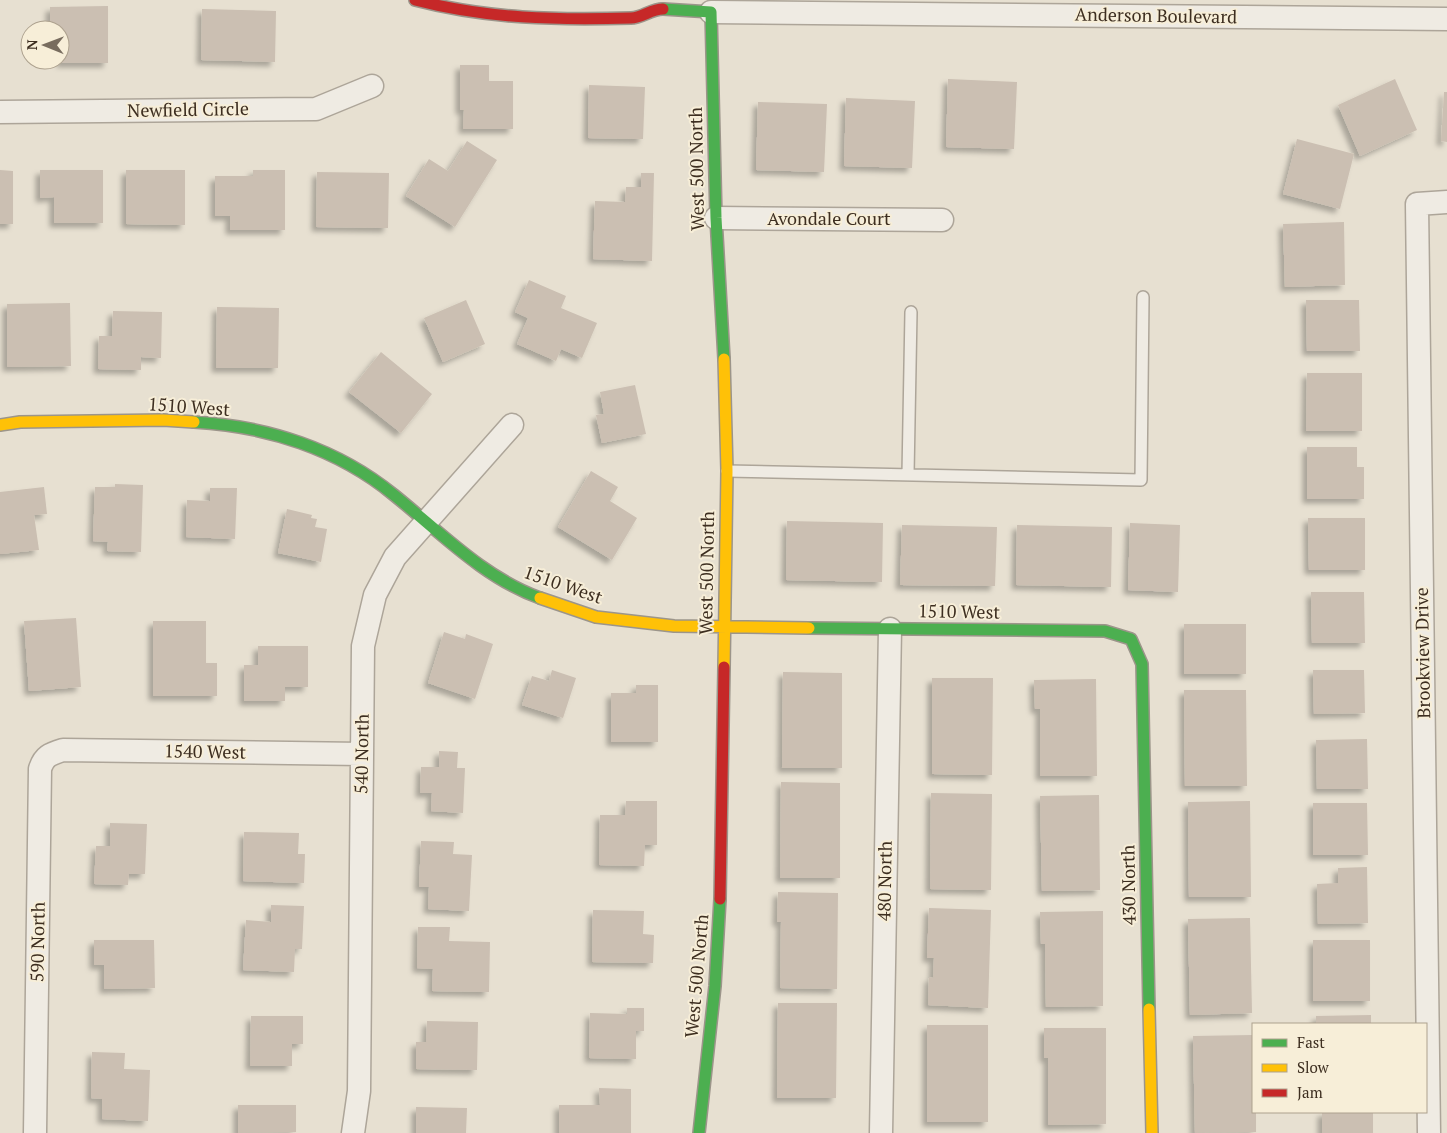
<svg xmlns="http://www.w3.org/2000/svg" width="1447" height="1133" font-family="'PT Serif',serif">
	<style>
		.building { fill: #cbbfb2; filter: url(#shadow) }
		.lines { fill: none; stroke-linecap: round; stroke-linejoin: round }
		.lane-casing { stroke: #ada599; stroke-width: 14 }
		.street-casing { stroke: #ada599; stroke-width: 25 }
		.fast-casing { stroke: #9c958a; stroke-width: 14 }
		.slow-casing { stroke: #9c958a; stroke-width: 14 }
		.jam-casing { stroke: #9c958a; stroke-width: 14 }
		.lane { stroke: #efebe3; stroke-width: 11 }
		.street { stroke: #efebe3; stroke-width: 22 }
		.fast { stroke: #4caf50; stroke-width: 11 }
		.slow { stroke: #ffc107; stroke-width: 11 }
		.jam { stroke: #c62828; stroke-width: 11 }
		.labels { text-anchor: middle; stroke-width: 4; stroke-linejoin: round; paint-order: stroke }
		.street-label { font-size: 18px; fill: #3d2e20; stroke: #f7eed8 }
	</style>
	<defs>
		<filter id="shadow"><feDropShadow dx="-4.5" dy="4.5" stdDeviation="2.5" flood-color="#0004"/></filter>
	</defs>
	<rect width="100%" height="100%" fill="#e7e0d1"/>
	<path class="building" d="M 108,6 L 108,63 L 61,63 L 60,30 L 50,30 L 50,7 Z
		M 202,9 L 276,11 L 275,62 L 201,60 Z
		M 460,65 L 489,65 L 489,81 L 513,81 L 513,129 L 463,129 L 464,110 L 460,110 Z
		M 948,79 L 1017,82 L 1014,149 L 946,147 Z
		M 1395,79 L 1417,130 L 1360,156 L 1338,105 Z
		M 589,85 L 645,87 L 643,139 L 588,138 Z
		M 1444,92 L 1447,92 L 1447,142 L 1441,141 Z
		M 846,98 L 915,101 L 912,168 L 844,166 Z
		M 758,102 L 827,104 L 824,172 L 756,170 Z
		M 1297,139 L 1354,154 L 1340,209 L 1283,194 Z
		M 467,141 L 497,160 L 455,227 L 406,196 L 429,159 L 448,171 Z
		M 0,170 L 13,171 L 13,224 L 0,224 Z
		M 40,170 L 103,170 L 103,223 L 54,223 L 54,197 L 40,198 Z
		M 126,170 L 185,170 L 185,225 L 126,224 Z
		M 253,170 L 285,170 L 285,230 L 230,230 L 230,216 L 215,216 L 215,176 L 253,176 Z
		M 317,172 L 389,173 L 388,228 L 316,227 Z
		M 641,173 L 654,173 L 652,261 L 593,259 L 595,201 L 625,202 L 626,187 L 641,187 Z
		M 1344,222 L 1345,285 L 1285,287 L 1283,224 Z
		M 529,280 L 566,296 L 561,308 L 597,323 L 582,358 L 561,349 L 556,361 L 517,344 L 528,318 L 515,312 Z
		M 466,300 L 485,344 L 443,362 L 424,318 Z
		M 1306,300 L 1359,300 L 1360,351 L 1307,351 Z
		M 70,303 L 71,366 L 7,367 L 7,304 Z
		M 217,307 L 279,308 L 278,368 L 216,368 Z
		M 113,311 L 162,312 L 161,358 L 141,357 L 141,370 L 98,369 L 99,336 L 112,336 Z
		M 381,352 L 432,394 L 401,433 L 349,392 Z
		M 1307,373 L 1362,373 L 1362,431 L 1306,431 Z
		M 635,385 L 646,434 L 602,443 L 596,415 L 604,414 L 600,392 Z
		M 1307,447 L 1357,447 L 1357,467 L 1364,467 L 1364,499 L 1307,499 Z
		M 591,471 L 618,487 L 610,501 L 637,518 L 612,560 L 558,527 Z
		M 115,484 L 143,485 L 141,552 L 107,551 L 108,542 L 93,541 L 95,487 L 115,487 Z
		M 44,487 L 47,514 L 34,515 L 39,550 L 0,554 L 0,492 Z
		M 210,488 L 237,488 L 235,539 L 186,537 L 187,500 L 210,501 Z
		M 287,509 L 312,515 L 311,518 L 317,519 L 315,527 L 327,529 L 321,562 L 278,553 Z
		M 1308,518 L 1365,518 L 1365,570 L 1309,570 Z
		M 787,521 L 883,523 L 882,582 L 786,580 Z
		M 1130,523 L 1180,525 L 1178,592 L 1128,590 Z
		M 902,525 L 997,527 L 995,586 L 900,585 Z
		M 1017,525 L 1112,527 L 1111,587 L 1016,585 Z
		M 1311,592 L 1364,592 L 1365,643 L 1312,643 Z
		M 76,618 L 81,687 L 29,691 L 24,621 Z
		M 153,621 L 206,621 L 206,663 L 217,663 L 217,696 L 153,696 Z
		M 1184,624 L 1246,624 L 1246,674 L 1184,674 Z
		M 444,632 L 465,639 L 466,634 L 493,644 L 475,699 L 428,683 Z
		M 258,646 L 308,646 L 308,687 L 285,687 L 285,701 L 244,701 L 244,665 L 258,665 Z
		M 552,670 L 576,678 L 563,718 L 522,705 L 532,676 L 549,681 Z
		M 1313,670 L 1364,670 L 1365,713 L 1314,714 Z
		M 783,672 L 842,673 L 842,768 L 782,768 Z
		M 932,678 L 993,678 L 992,775 L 932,774 Z
		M 1096,679 L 1097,776 L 1040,776 L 1040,709 L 1035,709 L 1034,680 Z
		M 636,685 L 658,685 L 658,742 L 611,742 L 611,693 L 636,693 Z
		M 1184,690 L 1246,690 L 1247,786 L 1185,786 Z
		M 1367,739 L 1368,789 L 1317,789 L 1316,740 Z
		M 439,751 L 458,752 L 457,768 L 465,768 L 463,813 L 431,811 L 432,793 L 420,793 L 421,767 L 439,767 Z
		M 781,782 L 840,783 L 840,878 L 780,878 Z
		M 931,793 L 992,794 L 991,890 L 930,889 Z
		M 1099,795 L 1100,890 L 1042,891 L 1040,796 Z
		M 626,801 L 657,801 L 657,845 L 645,845 L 644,866 L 599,865 L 600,815 L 625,815 Z
		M 1250,801 L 1251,897 L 1189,897 L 1188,802 Z
		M 1313,803 L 1367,803 L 1368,855 L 1313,855 Z
		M 110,823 L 147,824 L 145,874 L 129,874 L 128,885 L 94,884 L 96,846 L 110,846 Z
		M 244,832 L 299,833 L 298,854 L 305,854 L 304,883 L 243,881 Z
		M 421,841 L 454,842 L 453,854 L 472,855 L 469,911 L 428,909 L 429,887 L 419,887 Z
		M 1367,867 L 1368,923 L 1318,924 L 1317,884 L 1338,883 L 1338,868 Z
		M 778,892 L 838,893 L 837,989 L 780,988 L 781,922 L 777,922 Z
		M 271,905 L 304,906 L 302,949 L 295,949 L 294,972 L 243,970 L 246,920 L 271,922 Z
		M 929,908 L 991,910 L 988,1008 L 928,1005 L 929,977 L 933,978 L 934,958 L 927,958 Z
		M 593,910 L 644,911 L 643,934 L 654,935 L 653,963 L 592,962 Z
		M 1103,911 L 1103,1006 L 1046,1007 L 1045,944 L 1041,944 L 1040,912 Z
		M 1250,918 L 1252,1013 L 1190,1015 L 1188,919 Z
		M 418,927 L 450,927 L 449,941 L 490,942 L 489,992 L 432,991 L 433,969 L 417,968 Z
		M 94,940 L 154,940 L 155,988 L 104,989 L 104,965 L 94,965 Z
		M 1313,940 L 1370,940 L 1370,1001 L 1313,1001 Z
		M 778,1003 L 837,1003 L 836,1098 L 777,1098 Z
		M 627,1008 L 644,1008 L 644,1031 L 636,1031 L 636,1059 L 589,1058 L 590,1013 L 627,1014 Z
		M 1371,1015 L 1371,1024 L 1316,1024 L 1316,1016 Z
		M 251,1016 L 303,1016 L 303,1044 L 292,1044 L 292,1066 L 250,1066 Z
		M 427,1021 L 478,1022 L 477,1070 L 416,1069 L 416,1042 L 426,1042 Z
		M 927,1025 L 988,1025 L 988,1122 L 927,1122 Z
		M 1044,1028 L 1106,1028 L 1106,1124 L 1048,1125 L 1048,1058 L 1044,1058 Z
		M 1253,1035 L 1253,1112 L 1256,1112 L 1256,1132 L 1195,1133 L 1193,1036 Z
		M 92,1052 L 125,1053 L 124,1069 L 150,1070 L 148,1121 L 102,1119 L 102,1099 L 91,1098 Z
		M 599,1088 L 631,1089 L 631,1133 L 559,1133 L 559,1105 L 600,1105 Z
		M 238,1105 L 296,1105 L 296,1132 L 238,1133 Z
		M 416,1107 L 467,1108 L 466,1133 L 416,1133 Z
		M 1322,1112 L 1373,1112 L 1373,1133 L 1322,1133 Z"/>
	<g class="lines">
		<defs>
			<path id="lane" d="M 727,471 L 1141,480 L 1143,297
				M 908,474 L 911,312"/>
			<path id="street" d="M 711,12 L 1447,19
				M 0,112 L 316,109 L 372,86
				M 716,218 L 942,220
				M 35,1133 L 40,769 C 44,756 50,754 63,750 L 362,754
				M 353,1133 L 359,1091 L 363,646 L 375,595 L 395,557 L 512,425
				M 881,1133 L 890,629
				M 1429,1133 L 1417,204 L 1447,202"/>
			<path id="fast" d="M 663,9 L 711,12 L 716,218 L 724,359
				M 194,422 C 267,426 338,449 394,495 C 440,532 484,578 540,598
				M 809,628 L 1105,631 L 1131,639 L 1142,664 L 1149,1009
				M 699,1133 L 715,986 L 720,899"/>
			<path id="slow" d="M 724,359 L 727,471 L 724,667
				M 0,425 L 20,422 L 163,420 L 194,422
				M 540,598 L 596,617 L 674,626 L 809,628
				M 1149,1009 L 1152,1133"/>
			<path id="jam" d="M 415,0 C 488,19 556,20 631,18 C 642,18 651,9 663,9
				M 720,899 L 724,667"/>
		</defs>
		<use href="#lane" class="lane-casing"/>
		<use href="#street" class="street-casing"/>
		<use href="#fast" class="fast-casing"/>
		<use href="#slow" class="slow-casing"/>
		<use href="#jam" class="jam-casing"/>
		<use href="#lane" class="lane"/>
		<use href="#street" class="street"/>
		<use href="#fast" class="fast"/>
		<use href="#slow" class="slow"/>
		<use href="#jam" class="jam"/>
	</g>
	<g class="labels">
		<g class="street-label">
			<text transform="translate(1156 16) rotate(1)" y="6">Anderson Boulevard</text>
			<text transform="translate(188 110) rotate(-1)" y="6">Newfield Circle</text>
			<text transform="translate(697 169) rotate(-91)" y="6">West 500 North</text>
			<text x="829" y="225">Avondale Court</text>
			<text transform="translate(189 407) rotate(4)" y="6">1510 West</text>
			<text transform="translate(707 573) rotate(-89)" y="6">West 500 North</text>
			<text transform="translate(563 585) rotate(19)" y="6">1510 West</text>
			<text transform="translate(959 612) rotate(1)" y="6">1510 West</text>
			<text transform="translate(1423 653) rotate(-91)" y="6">Brookview Drive</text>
			<text transform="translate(205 752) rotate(1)" y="6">1540 West</text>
			<text transform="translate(362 754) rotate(-89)" y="6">540 North</text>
			<text transform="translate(885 881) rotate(-89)" y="6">480 North</text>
			<text transform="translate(1129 885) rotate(-91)" y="6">430 North</text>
			<text transform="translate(38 942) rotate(-89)" y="6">590 North</text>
			<text transform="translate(697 976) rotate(-85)" y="6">West 500 North</text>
		</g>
	</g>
	<rect x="1252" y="1023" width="175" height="90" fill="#f7eed8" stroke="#ada18e"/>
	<rect x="1262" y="1039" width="25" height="8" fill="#4caf50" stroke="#ada18e"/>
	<text x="1297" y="1048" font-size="15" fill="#3d2e20">Fast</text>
	<rect x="1262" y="1064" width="25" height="8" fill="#ffc107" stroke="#ada18e"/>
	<text x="1297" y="1073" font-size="15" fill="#3d2e20">Slow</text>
	<rect x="1262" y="1089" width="25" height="8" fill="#c62828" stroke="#ada18e"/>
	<text x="1297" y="1098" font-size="15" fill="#3d2e20">Jam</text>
	<g transform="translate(45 45) rotate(271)"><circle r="24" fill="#f7eed8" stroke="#ada18e"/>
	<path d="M0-4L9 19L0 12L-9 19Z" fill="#786c5e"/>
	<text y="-8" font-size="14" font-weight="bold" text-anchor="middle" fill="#3d2e20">N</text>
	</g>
</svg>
